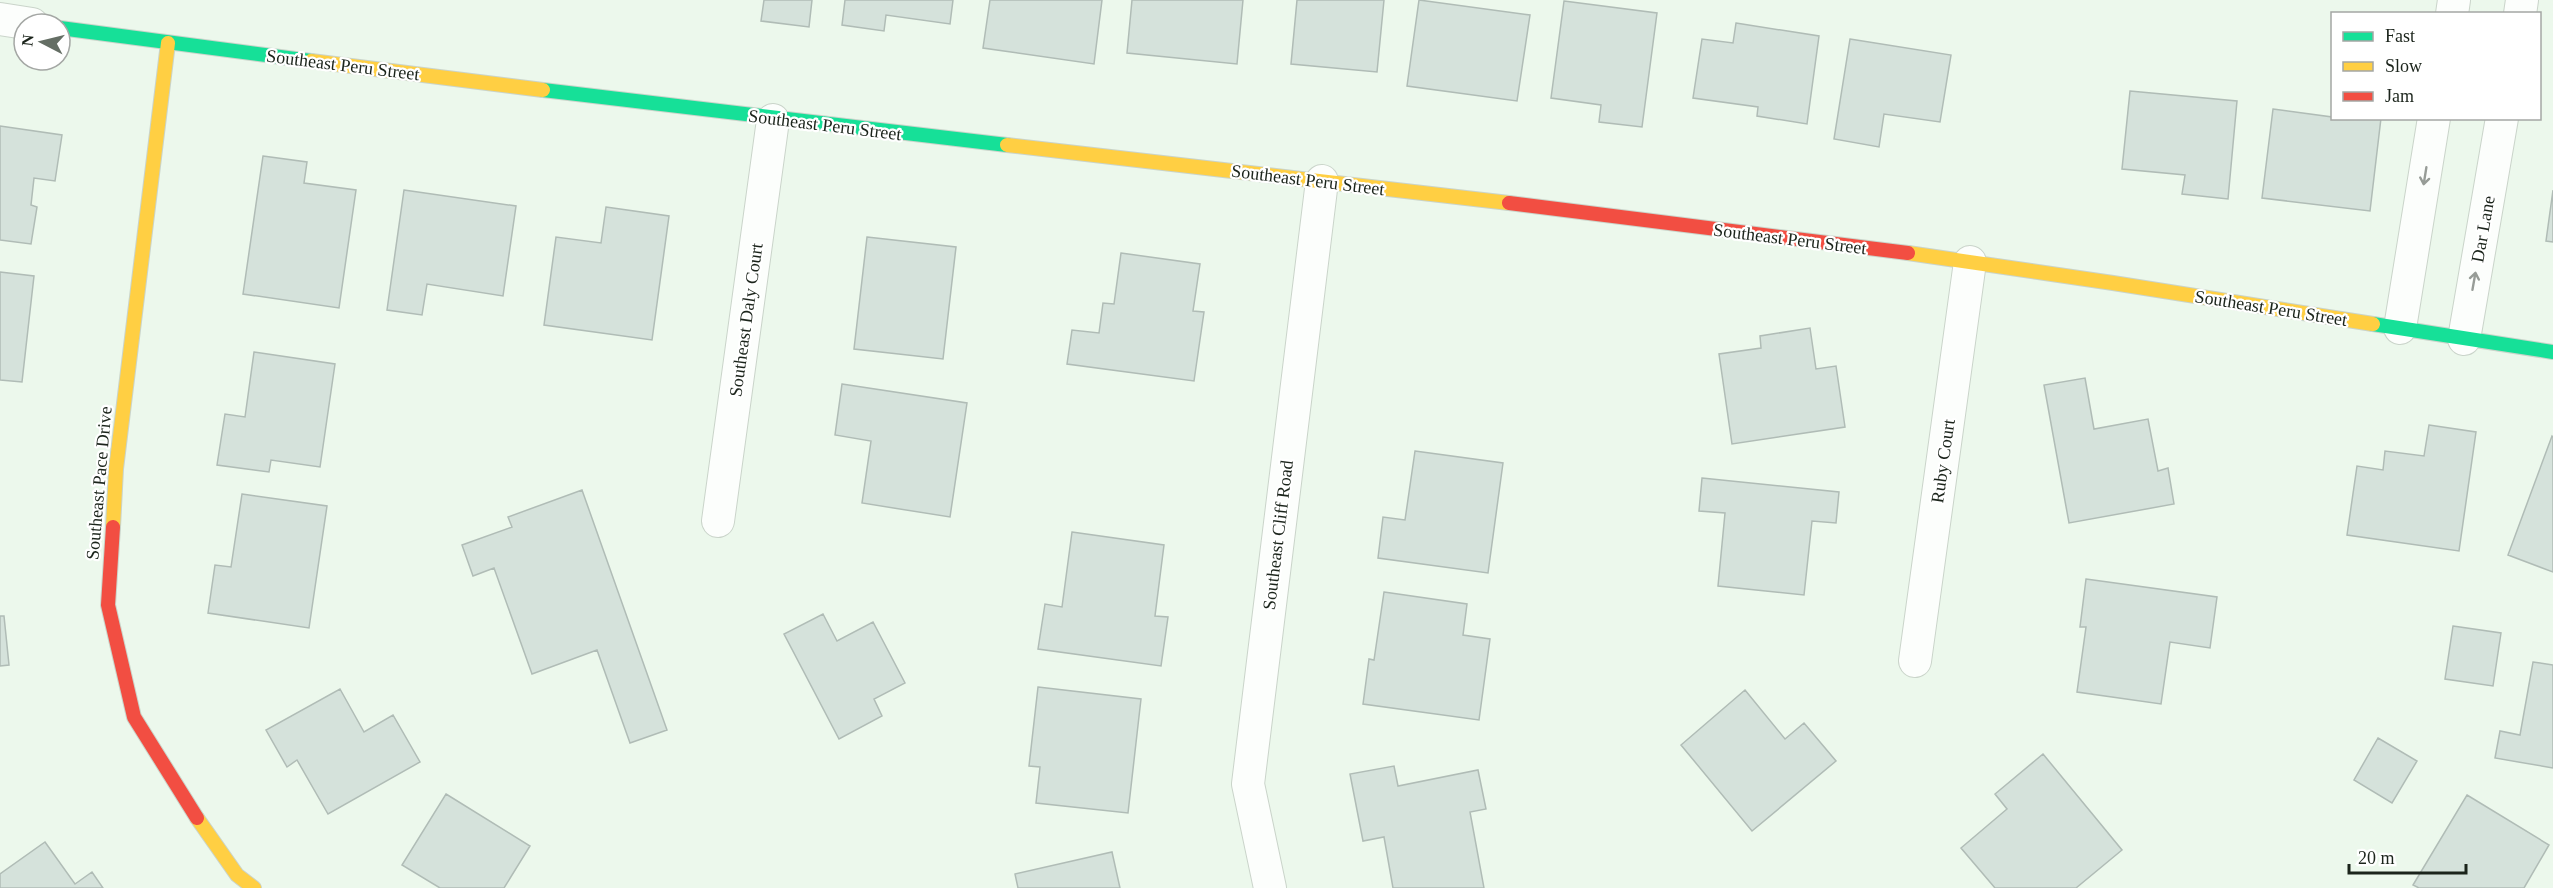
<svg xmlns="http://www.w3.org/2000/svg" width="2553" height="888" font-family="Georgia,serif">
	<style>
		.building { fill: #d5e2db; stroke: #b0bcb6; stroke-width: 1.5 }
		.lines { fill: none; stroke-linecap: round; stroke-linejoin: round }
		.street-casing { stroke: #cad4ca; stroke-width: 34 }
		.fast-casing { stroke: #cad4ca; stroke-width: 16 }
		.slow-casing { stroke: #cad4ca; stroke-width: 16 }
		.jam-casing { stroke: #cad4ca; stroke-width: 16 }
		.street { stroke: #fcfefc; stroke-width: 32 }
		.fast { stroke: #16e098; stroke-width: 14 }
		.slow { stroke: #ffcf43; stroke-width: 14 }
		.jam { stroke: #f24e42; stroke-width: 14 }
		.oneway { stroke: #979c97 }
		.labels { text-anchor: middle; stroke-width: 4.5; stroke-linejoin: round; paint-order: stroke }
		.street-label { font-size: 18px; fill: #1b241b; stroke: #fff }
	</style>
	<rect width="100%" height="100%" fill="#ecf8ec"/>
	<path class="building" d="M 764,0 L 812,0 L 809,27 L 761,21 Z
		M 845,0 L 953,0 L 950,24 L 886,15 L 884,31 L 842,25 Z
		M 990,0 L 1102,0 L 1094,64 L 983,48 Z
		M 1132,0 L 1243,0 L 1237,64 L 1127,53 Z
		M 1297,0 L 1384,0 L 1377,72 L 1291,64 Z
		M 1419,0 L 1530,15 L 1517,101 L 1407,86 Z
		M 1564,1 L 1657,13 L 1642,127 L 1599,122 L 1601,105 L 1551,98 Z
		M 1736,23 L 1819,36 L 1807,124 L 1757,116 L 1758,107 L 1693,98 L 1702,39 L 1733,43 Z
		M 1850,39 L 1951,55 L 1940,122 L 1884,114 L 1879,147 L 1834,139 Z
		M 2130,91 L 2237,101 L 2228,199 L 2182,194 L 2185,175 L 2122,169 Z
		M 2273,109 L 2332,117 L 2332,118 L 2381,118 L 2370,211 L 2262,198 Z
		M 0,126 L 62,135 L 55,181 L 34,178 L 31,205 L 37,207 L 31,244 L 0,240 Z
		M 263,156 L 307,162 L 304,183 L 356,190 L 339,308 L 243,294 Z
		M 404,190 L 516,206 L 503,296 L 427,284 L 422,315 L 387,310 Z
		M 2553,190 L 2553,242 L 2546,241 Z
		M 606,207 L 669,216 L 652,340 L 544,325 L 556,237 L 601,243 Z
		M 867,237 L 956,247 L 943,359 L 854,349 Z
		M 1121,253 L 1200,264 L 1193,311 L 1204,312 L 1194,381 L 1067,364 L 1072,330 L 1099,333 L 1103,303 L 1114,304 Z
		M 0,272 L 34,276 L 22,382 L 0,380 Z
		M 1810,328 L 1816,369 L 1836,366 L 1845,427 L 1732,444 L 1719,354 L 1761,348 L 1760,336 Z
		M 254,352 L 335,364 L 320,467 L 271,460 L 269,472 L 217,465 L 225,414 L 245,417 Z
		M 2085,378 L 2094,429 L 2148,419 L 2158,471 L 2168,468 L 2174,504 L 2069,523 L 2044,385 Z
		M 842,384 L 967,403 L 950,517 L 862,503 L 871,441 L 835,435 Z
		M 2429,425 L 2476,432 L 2459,551 L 2347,535 L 2357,466 L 2383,470 L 2385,451 L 2424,456 Z
		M 2552,436 L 2553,437 L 2553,572 L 2508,555 Z
		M 1415,451 L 1503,463 L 1488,573 L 1378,558 L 1383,517 L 1405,520 Z
		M 1702,478 L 1839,492 L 1836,523 L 1812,521 L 1804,595 L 1718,586 L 1725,513 L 1699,511 Z
		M 582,490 L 667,730 L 630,743 L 597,650 L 532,674 L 494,568 L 473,576 L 462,545 L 512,527 L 508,517 Z
		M 242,494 L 327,506 L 309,628 L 208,613 L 215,565 L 231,567 Z
		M 1072,532 L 1164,545 L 1155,616 L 1168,617 L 1161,666 L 1038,649 L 1045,604 L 1062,607 Z
		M 2086,579 L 2217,597 L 2210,648 L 2170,642 L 2161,704 L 2077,692 L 2086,627 L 2080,627 Z
		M 1384,592 L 1467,604 L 1463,635 L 1490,639 L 1479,720 L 1363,704 L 1369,659 L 1374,660 Z
		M 823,614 L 837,641 L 873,622 L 905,683 L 874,699 L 882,716 L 839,739 L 784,634 Z
		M 0,616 L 4,616 L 9,665 L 0,666 Z
		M 2453,626 L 2501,633 L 2493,686 L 2445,679 Z
		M 2533,662 L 2553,665 L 2553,768 L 2495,758 L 2500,731 L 2520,735 Z
		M 1038,687 L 1141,699 L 1128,813 L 1036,803 L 1040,767 L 1029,766 Z
		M 340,689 L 364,732 L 393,715 L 420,762 L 328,814 L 297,760 L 287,767 L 266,730 Z
		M 1745,690 L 1785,739 L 1804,723 L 1836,761 L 1752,831 L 1681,745 Z
		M 2378,738 L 2417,761 L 2392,803 L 2354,780 Z
		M 2043,754 L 2122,850 L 2076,888 L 1995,888 L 1961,848 L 2007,809 L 1995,794 Z
		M 1394,766 L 1398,786 L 1478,770 L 1486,809 L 1470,812 L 1484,888 L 1393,888 L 1384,837 L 1363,841 L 1350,774 Z
		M 446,794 L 530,846 L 504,888 L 440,888 L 402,865 Z
		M 2467,795 L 2549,845 L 2524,888 L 2419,888 L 2413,885 Z
		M 45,842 L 75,884 L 92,872 L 103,888 L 0,888 L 0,874 Z
		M 1112,852 L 1120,888 L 1018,888 L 1015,874 Z"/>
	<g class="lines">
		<defs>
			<path id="street" d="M 2452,14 L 2454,0
				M 2520,14 L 2522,0
				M 0,19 L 32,24
				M 2400,328 L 2434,118
				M 2464,339 L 2502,118
				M 718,521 L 773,120
				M 1915,661 L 1970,262
				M 1270,888 L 1248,784 L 1322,181"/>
			<path id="fast" d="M 60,28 L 311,61
				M 543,90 L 1007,145
				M 2373,324 L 2553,352"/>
			<path id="slow" d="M 311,61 L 543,90
				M 1007,145 L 1509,203
				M 1908,253 L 2113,283 L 2373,324
				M 113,527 L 116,469 L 168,43
				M 197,818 L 237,875 L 254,888"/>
			<path id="jam" d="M 1509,203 L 1908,253
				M 113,527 L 108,605 L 134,717 L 197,818"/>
		</defs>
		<use href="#street" class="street-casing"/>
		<use href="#fast" class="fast-casing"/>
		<use href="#slow" class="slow-casing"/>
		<use href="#jam" class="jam-casing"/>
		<use href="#street" class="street"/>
		<use href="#fast" class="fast"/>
		<use href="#slow" class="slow"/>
		<use href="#jam" class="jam"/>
	</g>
	<defs><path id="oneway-shaft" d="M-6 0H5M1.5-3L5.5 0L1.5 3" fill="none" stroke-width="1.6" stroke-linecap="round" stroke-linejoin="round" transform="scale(1.5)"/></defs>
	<g class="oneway">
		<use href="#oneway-shaft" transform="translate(2425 176) rotate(99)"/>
		<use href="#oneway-shaft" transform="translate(2474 281) rotate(-80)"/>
	</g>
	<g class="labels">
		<g class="street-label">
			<text transform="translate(343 65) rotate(7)" y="6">Southeast Peru Street</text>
			<text transform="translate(825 125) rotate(7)" y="6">Southeast Peru Street</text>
			<text transform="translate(1308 180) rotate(7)" y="6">Southeast Peru Street</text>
			<text transform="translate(2483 229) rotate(-80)" y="6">Dar Lane</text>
			<text transform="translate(1790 239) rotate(7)" y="6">Southeast Peru Street</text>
			<text transform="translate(2271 308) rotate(9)" y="6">Southeast Peru Street</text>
			<text transform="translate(746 320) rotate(-82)" y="6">Southeast Daly Court</text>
			<text transform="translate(1943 461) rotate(-82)" y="6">Ruby Court</text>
			<text transform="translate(99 483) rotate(-85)" y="6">Southeast Pace Drive</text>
			<text transform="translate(1278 535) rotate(-83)" y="6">Southeast Cliff Road</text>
		</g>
	</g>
	<rect x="2331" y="12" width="210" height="108" fill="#ffffff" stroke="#a4a7a4" stroke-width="1.5"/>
	<rect x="2343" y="32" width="30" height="9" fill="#16e098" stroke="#a4a7a4" stroke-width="1.5"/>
	<text x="2385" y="42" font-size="18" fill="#1b241b">Fast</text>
	<rect x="2343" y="62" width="30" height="9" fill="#ffcf43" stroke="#a4a7a4" stroke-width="1.5"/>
	<text x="2385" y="72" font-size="18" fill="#1b241b">Slow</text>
	<rect x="2343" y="92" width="30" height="9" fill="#f24e42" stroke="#a4a7a4" stroke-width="1.5"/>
	<text x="2385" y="102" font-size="18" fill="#1b241b">Jam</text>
	<g transform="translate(42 42) rotate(277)"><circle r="28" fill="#ffffff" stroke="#a4a7a4" stroke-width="1.5"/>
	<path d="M0-4.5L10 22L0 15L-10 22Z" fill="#646e64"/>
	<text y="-9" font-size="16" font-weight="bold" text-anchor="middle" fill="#1b241b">N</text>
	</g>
	<path d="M2349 864v9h117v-9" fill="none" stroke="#1b241b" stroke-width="3"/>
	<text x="2358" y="864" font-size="18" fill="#1b241b" stroke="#ffffff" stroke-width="4.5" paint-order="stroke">20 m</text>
</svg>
